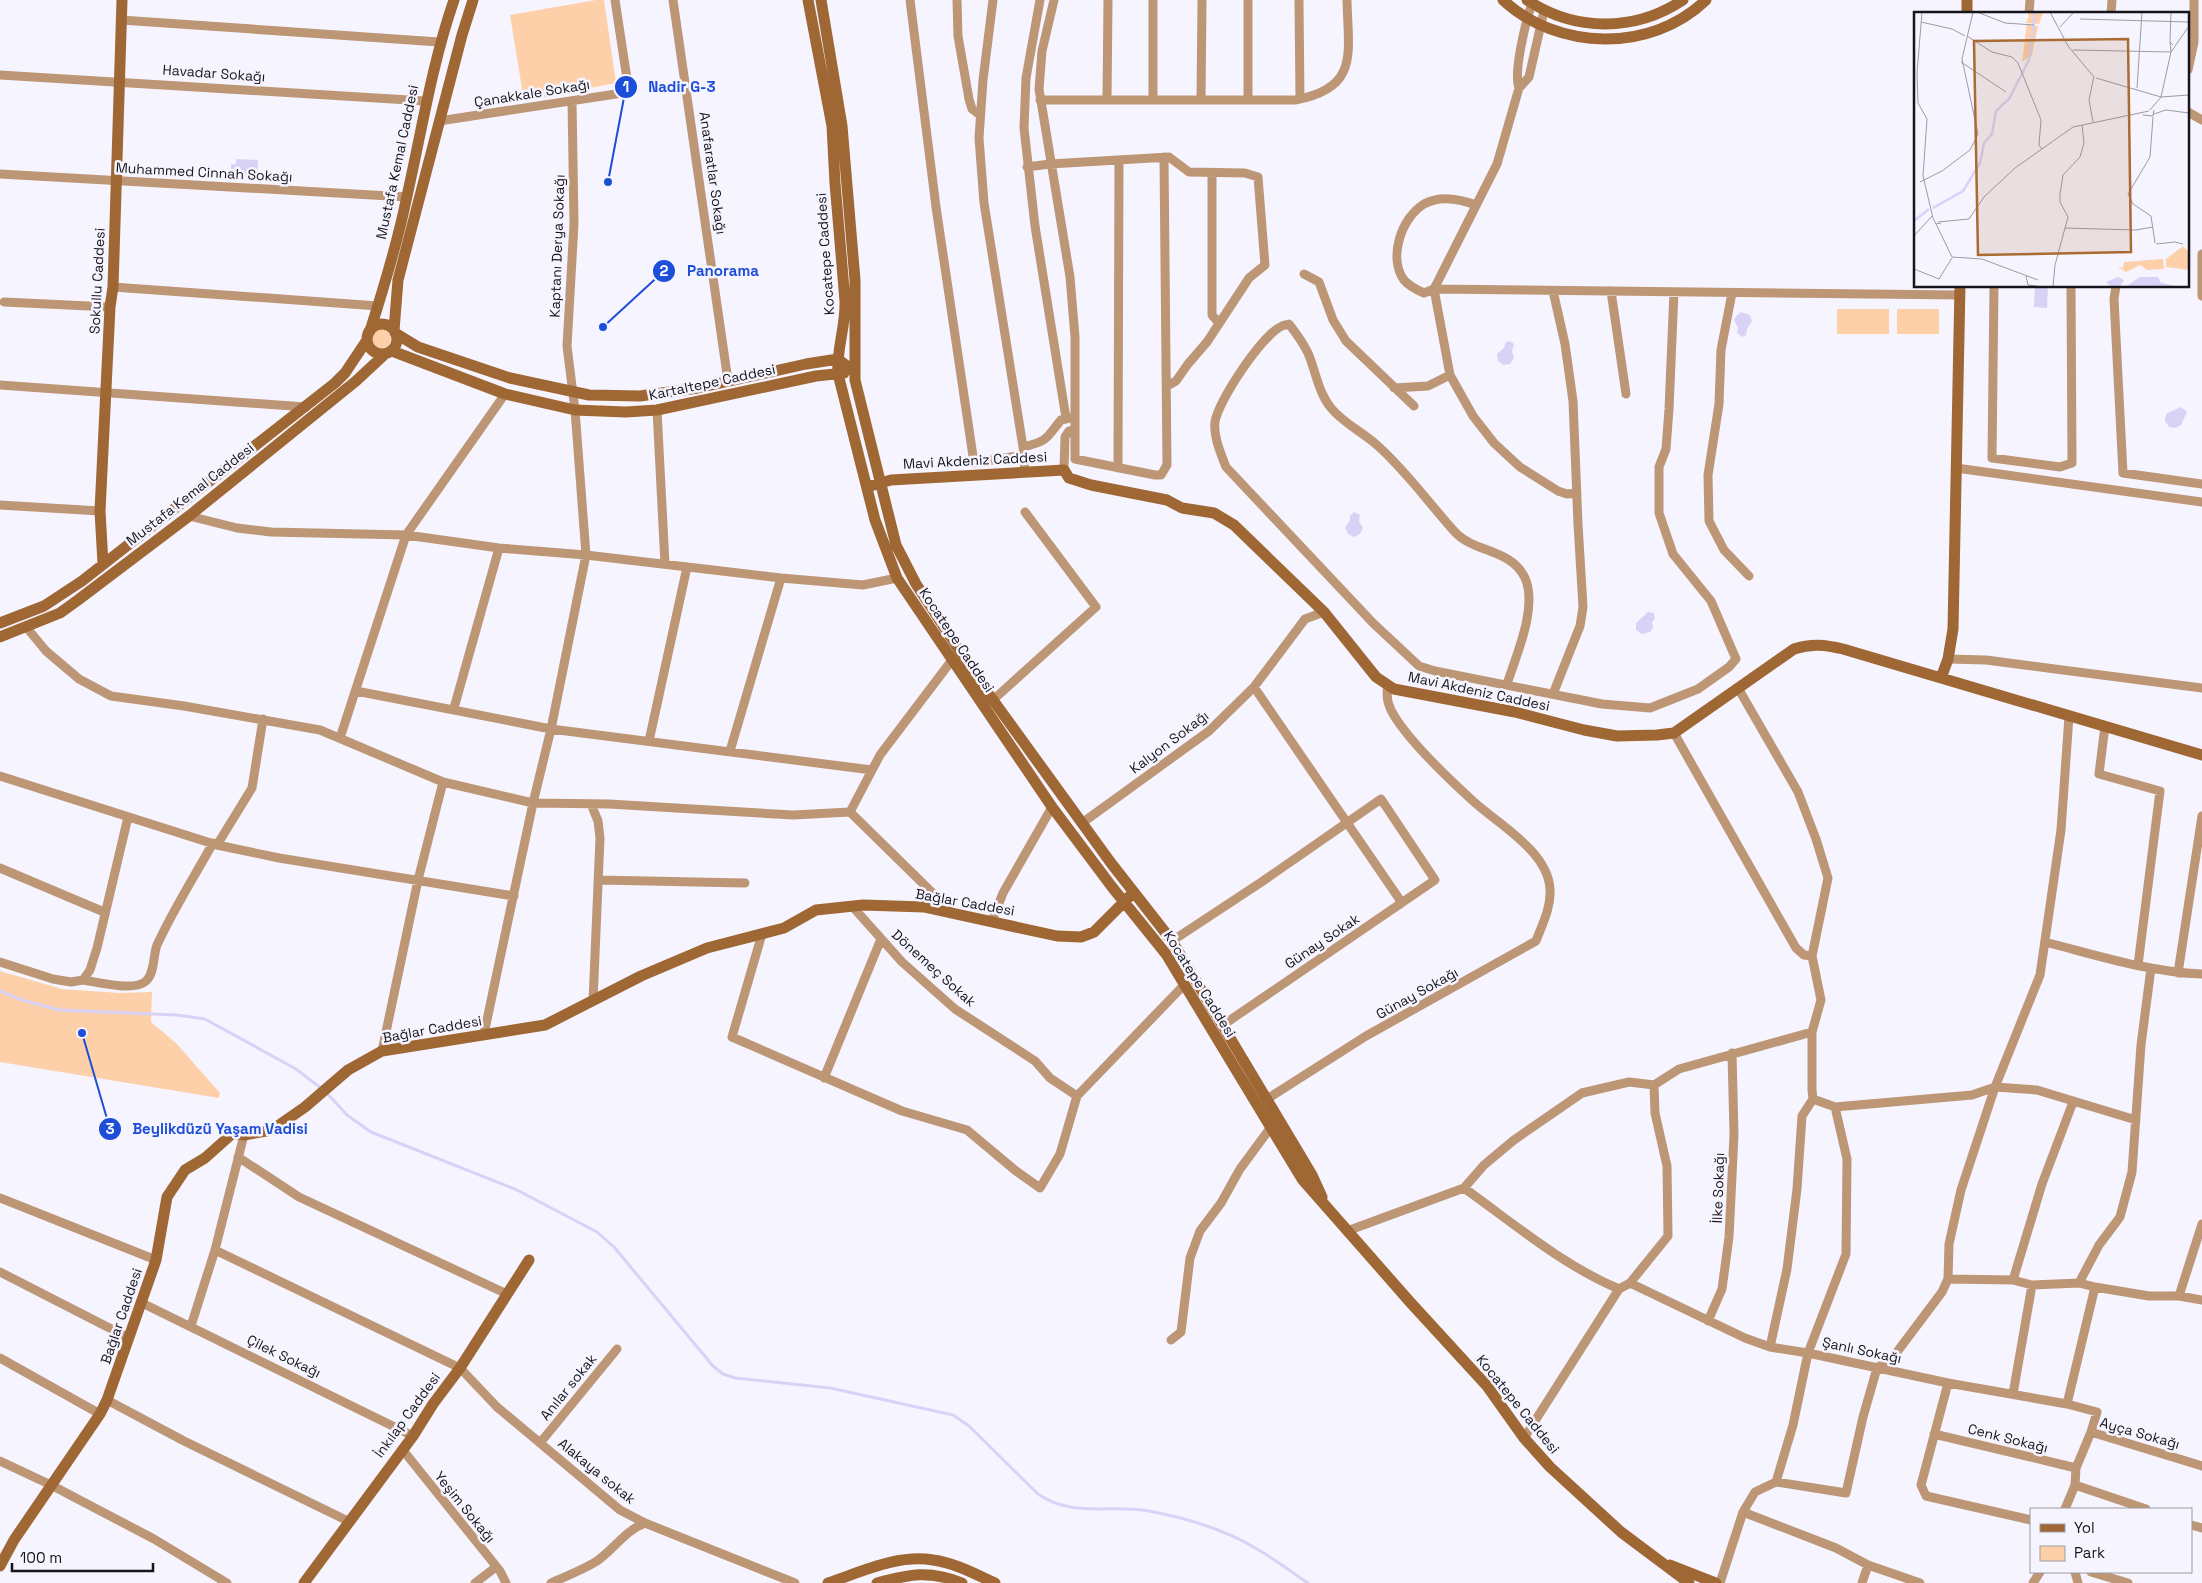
<svg xmlns="http://www.w3.org/2000/svg" width="2202" height="1583" font-family="'Space Grotesk',sans-serif">
	<style>
		.green { fill: #fdd0aa }
		.water { fill: #d9d2f7 }
		.lines { fill: none; stroke-linecap: round; stroke-linejoin: round }
		.stream { stroke: #d9d2f7; stroke-width: 3 }
		.street { stroke: #bd9676; stroke-width: 9 }
		.secondary { stroke: #9f6733; stroke-width: 11 }
		.labels { text-anchor: middle; stroke-width: 5; stroke-linejoin: round; paint-order: stroke }
		.street-label { font-size: 14px; fill: #16151b; stroke: #f6f4ff }
		.inset-river { fill: none; stroke: #d9d2f7; stroke-width: 2.5 }
		.inset-road { fill: none; stroke: #9c9ba4; stroke-width: 1 }
		.view { fill: #a96b31; fill-opacity: 0.15; stroke: #a96b31; stroke-width: 2.5 }
		.inset-edge { fill: none; stroke: #16151b; stroke-width: 2.5 }
		.leader { fill: none; stroke: #1d4ed8; stroke-width: 2 }
		.callout-dot { fill: #1d4ed8; stroke: #f6f4ff; stroke-width: 2 }
		.mark-label { font-size: 15px; text-anchor: middle; font-weight: bold; fill: #fff }
		.callout-label { font-size: 15px; text-anchor: middle; font-weight: bold; fill: #1d4ed8; stroke: #f6f4ff; stroke-width: 5; stroke-linejoin: round; paint-order: stroke }
	</style>
	<rect width="100%" height="100%" fill="#f6f4ff"/>
	<path class="green" d="M 596,0 L 604,0 L 616,83 L 524,101 L 510,15 Z
		M 1837,309 L 1889,309 L 1889,334 L 1837,334 Z
		M 1897,309 L 1939,309 L 1939,334 L 1897,334 Z
		M371 339a10 10 0 1 1 20 0a10 10 0 1 1-20 0Z
		M 0,971 L 62,989 L 120,993 L 152,992 L 151,1022 L 176,1043 L 220,1093 L 219,1098 L 0,1062 Z"/>
	<path class="water" d="M 236,159 L 258,160 L 257,177 L 236,176 L 236,170 L 231,169 L 231,164 L 236,164 Z
		M 2035,286 L 2048,286 L 2047,308 L 2034,307 Z
		M 1741,312 L 1750,315 L 1752,321 L 1747,329 L 1746,335 L 1742,337 L 1737,333 L 1738,328 L 1734,320 L 1736,316 Z
		M 1510,341 L 1514,344 L 1512,351 L 1514,358 L 1510,364 L 1503,365 L 1498,361 L 1497,354 L 1504,348 L 1506,342 Z
		M 2181,407 L 2187,412 L 2181,425 L 2175,428 L 2169,427 L 2165,421 L 2166,414 Z
		M 1354,512 L 1360,515 L 1359,521 L 1363,528 L 1360,534 L 1354,537 L 1348,534 L 1345,528 L 1350,520 L 1350,516 Z
		M 1648,612 L 1654,613 L 1655,619 L 1652,622 L 1653,628 L 1650,632 L 1642,634 L 1636,630 L 1636,623 Z"/>
	<g class="lines">
		<path class="stream" d="M 0,991 L 22,1000 L 59,1010 L 177,1015 L 205,1019 L 296,1069 L 321,1088
			M 326,1092 L 347,1115 L 371,1132 L 517,1190 L 597,1232 L 614,1247 L 713,1366 L 723,1374 L 735,1378 L 830,1388 L 953,1415 L 969,1426 L 1038,1494 C 1072,1518 1111,1504 1149,1511 C 1186,1518 1226,1530 1257,1549 C 1275,1559 1291,1572 1308,1583"/>
		<path class="street" d="M 673,0 L 728,381
			M 910,0 L 936,207 L 974,463 L 1023,455
			M 957,0 L 958,36 L 969,99 L 972,109 L 980,115
			M 993,0 L 983,80 L 979,138 L 984,203 L 1023,447 L 1025,471
			M 1040,0 L 1026,78 L 1024,128 L 1035,226 L 1066,418
			M 1054,0 L 1042,51 L 1039,89 L 1070,277 L 1075,337 L 1075,459 L 1155,475 L 1161,475 L 1167,465 L 1164,157
			M 1299,0 L 1300,99
			M 1544,11 L 1529,77 L 1519,88 L 1497,164 L 1434,289 L 1450,375 L 1473,416 L 1494,443 L 1520,467 L 1558,491 L 1567,494 L 1577,493
			M 2029,14 L 2030,0
			M 2111,14 L 2112,0
			M 121,20 L 439,42
			M 2188,70 L 2194,42 L 2194,0
			M 0,75 L 425,101
			M 1519,88 C 1513,72 1526,21 1532,3
			M 1107,99 L 1108,0
			M 1153,99 L 1153,0
			M 1040,100 L 1295,100 C 1360,88 1348,53 1347,0
			M 1201,100 L 1202,0
			M 1248,100 L 1248,0
			M 2188,112 L 2202,120
			M 439,121 L 629,92 L 615,0
			M 1027,167 L 1050,164 L 1169,157 L 1189,172 L 1245,173 L 1258,177 L 1265,265 L 1249,278 L 1207,342 L 1188,364 L 1176,381 L 1167,386
			M 1212,173 L 1212,315 L 1219,323
			M 0,174 L 407,197
			M 1476,205 C 1460,199 1440,195 1424,204 C 1401,218 1388,258 1404,280 C 1409,286 1417,290 1424,293 L 1434,289 L 1960,295
			M 2202,254 L 2202,296
			M 1304,274 L 1319,282 L 1333,320 L 1346,341 L 1414,406
			M 1994,286 L 1992,458 L 2060,467 L 2072,463 L 2071,286
			M 2116,286 L 2114,299 L 2123,473 L 2202,484
			M 113,287 L 378,306
			M 1553,291 L 1565,344 L 1573,401 L 1578,524 L 1583,607 L 1580,626 L 1553,694
			M 1611,291 L 1626,394
			M 1732,293 L 1721,350 L 1719,404 L 1708,475 L 1709,521 L 1724,550 L 1749,576
			M 4,302 L 110,307
			M 0,385 L 306,407
			M 1394,388 L 1428,386 L 1450,375
			M 657,410 L 665,564
			M 1023,447 C 1049,441 1046,438 1061,420 L 1070,418
			M 1118,468 L 1119,160
			M 1956,468 L 2202,502
			M 1064,470 L 1065,437 L 1069,431 L 1075,430
			M 0,505 L 100,511
			M 189,516 L 237,528 L 271,532 L 406,535 L 499,548 L 586,555 L 781,578 L 863,585 L 897,578
			M 27,628 L 46,651 L 79,679 L 111,696 L 184,706 L 320,730 L 443,782 L 533,803 L 609,804 L 793,815 L 850,812
			M 1948,659 L 1986,660 L 2202,688
			M 952,660 L 880,755 L 850,812 L 953,913
			M 1507,684 C 1516,656 1538,607 1525,578 C 1511,548 1473,553 1454,531 C 1428,502 1406,471 1378,446 C 1363,432 1344,424 1331,408 C 1318,392 1316,372 1308,353 C 1303,343 1296,333 1289,324 C 1287,325 1284,325 1282,326 C 1262,335 1218,401 1215,422 C 1213,436 1221,454 1226,467 L 1373,623 L 1419,666 L 1435,671 L 1602,704 L 1650,708 L 1698,689 L 1729,667 L 1736,659 L 1711,601 L 1673,554 L 1659,513 L 1659,467 L 1666,449 L 1669,409 L 1674,292
			M 1254,687 L 1400,900 L 1399,905
			M 1738,688 L 1798,792 L 1816,839 L 1828,878 L 1812,956 L 1821,1000 L 1812,1032 L 1812,1090 L 1813,1099 L 1835,1107
			M 356,691 L 551,729 L 872,770
			M 994,699 L 1096,607 L 1025,512
			M 454,708 L 499,548
			M 2105,726 L 2099,774 L 2160,791 L 2138,965
			M 1674,733 L 1796,948 L 1804,955 L 1812,956
			M 340,738 L 406,535 L 505,394
			M 649,741 L 687,567
			M 730,751 L 781,578
			M 0,776 L 217,845 L 279,858 L 514,896
			M 591,804 L 598,821 L 600,838 L 593,1001
			M 1082,823 L 1209,731 L 1254,687 L 1305,619 L 1324,612
			M 217,845 L 252,788 L 263,719
			M 0,868 L 104,912
			M 598,880 L 745,883
			M 852,906 L 902,962 L 955,1009 L 1035,1061 L 1050,1078 L 1077,1096
			M 992,921 L 1003,893 L 1052,807
			M 762,934 L 732,1037 L 902,1111 L 967,1130 L 1016,1171 L 1040,1188 L 1060,1154 L 1077,1096 L 1184,985
			M 1172,941 L 1263,881 L 1381,799 L 1435,880 L 1223,1025
			M 2045,942 C 2096,955 2148,972 2202,974
			M 0,962 L 53,979 L 71,982 L 83,980 L 90,970 L 97,948 L 128,817
			M 2178,973 L 2202,816
			M 83,980 C 98,982 134,992 146,981 C 155,973 153,955 157,945 C 173,910 194,877 213,843
			M 484,1034 L 533,803 L 551,729 L 586,555 L 575,410 L 567,346 L 574,224 L 572,101
			M 382,1051 L 418,880 L 443,782
			M 824,1078 L 881,939
			M 1267,1099 L 1366,1036 L 1536,941 C 1542,925 1551,908 1550,890 C 1549,852 1498,824 1473,801 C 1450,780 1404,736 1391,710 C 1387,702 1386,694 1388,685
			M 238,1157 L 299,1197 L 507,1294
			M 1464,1188 C 1513,1223 1562,1265 1619,1289
			M 0,1198 L 156,1260
			M 1347,1231 L 1464,1188 L 1484,1165 L 1514,1140 L 1582,1093 L 1629,1082 L 1654,1085
			M 215,1250 L 460,1368 L 497,1407 L 620,1510 L 645,1523 L 795,1583
			M 0,1272 L 129,1338
			M 1948,1279 L 2013,1280 L 2032,1285 L 2079,1283 L 2095,1287
			M 2013,1280 L 2042,1184 L 2073,1102
			M 1630,1283 L 1745,1338 L 1770,1347 L 1787,1269 L 1797,1189 L 1802,1116 L 1813,1099
			M 2079,1283 L 2099,1245 L 2120,1217 L 2132,1172 L 2141,1045 L 2151,968
			M 2179,1296 L 2202,1224
			M 142,1303 L 413,1436
			M 1708,1321 L 1722,1289 L 1729,1237 L 1734,1135 L 1732,1053
			M 191,1326 L 215,1250 L 244,1135
			M 1171,1340 L 1181,1332 L 1190,1258 L 1200,1231 L 1221,1203 L 1240,1169 L 1271,1127
			M 1770,1347 L 1808,1353 L 1948,1383
			M 0,1358 L 100,1414
			M 2013,1394 L 2032,1285
			M 107,1400 L 184,1441 L 348,1521
			M 2091,1432 L 2097,1412 L 2067,1404 L 2095,1287 L 2149,1296 L 2179,1296 L 2202,1300
			M 1934,1434 L 2076,1468
			M 1524,1438 L 1619,1289 L 1630,1283 L 1668,1236 L 1667,1166 L 1655,1113 L 1654,1085 L 1679,1069 L 1812,1032
			M 540,1443 L 617,1349
			M 402,1449 L 500,1571 L 506,1583
			M 0,1461 L 51,1485 L 154,1539 L 227,1583
			M 1776,1482 L 1846,1493 L 1863,1417 L 1877,1368 L 1894,1356 L 1942,1292 L 1948,1279 L 1949,1244 L 1961,1190 L 1995,1087 L 2040,975 L 2061,830 L 2069,716
			M 2075,1485 L 2146,1509
			M 2065,1509 L 2075,1485 L 2076,1468 L 2091,1432 L 2202,1466
			M 1743,1512 L 1836,1548 L 1868,1565 L 1920,1583
			M 2031,1520 L 1926,1496 L 1921,1485 L 1948,1383 L 2067,1404
			M 2191,1525 L 2202,1528
			M 2075,1572 L 2078,1583
			M 2091,1572 L 2128,1583
			M 475,1583 L 496,1567
			M 551,1583 C 566,1576 583,1570 597,1561 C 614,1549 626,1530 645,1523
			M 1720,1583 L 1743,1512 L 1755,1492 L 1776,1482 L 1793,1425 L 1808,1353 L 1846,1254 L 1847,1159 L 1835,1107 L 1972,1095 L 1995,1087 L 2037,1090 L 2136,1120
			M 1862,1583 L 1868,1565
			M 2033,1583 L 2040,1572"/>
		<path class="secondary" d="M 808,0 L 832,126 L 835,183 L 845,301 C 846,326 836,350 838,374 L 875,520 L 897,578 L 1052,807 L 1112,887 L 1166,954 L 1302,1179 L 1410,1302 L 1487,1386 L 1524,1438 L 1550,1467 L 1621,1532 L 1689,1583
			M 821,0 L 842,126 L 855,280 L 855,380 L 896,545 L 916,584 L 982,685 L 1111,863 L 1172,941 L 1312,1175 L 1322,1197
			M 1503,0 C 1558,51 1651,53 1706,0
			M 1527,0 C 1575,32 1635,32 1683,0
			M 1967,14 L 1967,0
			M367 339a15 15 0 1 1 30 0a15 15 0 1 1-30 0Z
			M 394,330 L 398,280 L 462,35 L 473,0
			M 370,331 C 384,287 398,241 407,196 C 422,129 432,64 454,0
			M 395,333 L 418,347 L 510,378 L 589,395 L 640,396 L 698,388 L 806,364 L 838,359 L 855,372
			M 392,351 L 505,394 L 575,410 L 626,412 L 657,410 L 816,376 L 844,373
			M 867,487 L 891,480 L 1064,470 L 1069,478 L 1091,485 L 1167,500 L 1182,508 L 1214,513 L 1234,525 L 1324,612 L 1376,677 L 1394,689 L 1515,712 L 1584,730 L 1617,736 L 1657,735 L 1674,733 L 1794,649 C 1812,643 1826,645 1843,649 L 2202,755
			M 103,564 L 100,511 L 110,307 L 113,287 L 122,0
			M 0,623 L 44,606 L 82,581 L 335,383 L 345,373 L 367,340
			M 0,637 L 60,613 L 78,600 L 189,516 L 356,381 L 385,354
			M 1941,678 L 1948,659 L 1953,629 L 1960,286
			M 1670,1565 L 1716,1583
			M 0,1566 L 14,1540 L 100,1414 L 107,1400 L 156,1260 L 167,1197 L 185,1170 L 205,1158 L 233,1133 L 244,1135 L 272,1130 L 305,1107 L 348,1070 L 382,1051 L 545,1025 L 641,976 L 707,948 L 784,928 L 816,910 L 863,905 L 924,907 L 1057,936 L 1081,937 L 1094,932 L 1133,893
			M 304,1583 L 413,1436 L 433,1404 L 460,1368 L 529,1260
			M 828,1583 C 861,1572 898,1554 933,1560 C 955,1563 975,1574 995,1583
			M 877,1583 C 910,1574 930,1570 962,1583"/>
	</g>
	<g class="labels">
		<g class="street-label">
			<text transform="translate(214 73) rotate(4)" y="5">Havadar Sokağı</text>
			<text transform="translate(532 93) rotate(-9)" y="5">Çanakkale Sokağı</text>
			<text transform="translate(397 162) rotate(-78)" y="5">Mustafa Kemal Caddesi</text>
			<text transform="translate(204 172) rotate(3)" y="5">Muhammed Cinnah Sokağı</text>
			<text transform="translate(713 173) rotate(82)" y="5">Anafaratlar Sokağı</text>
			<text transform="translate(557 246) rotate(-88)" y="5">Kaptanı Derya Sokağı</text>
			<text transform="translate(825 254) rotate(-94)" y="5">Kocatepe Caddesi</text>
			<text transform="translate(97 281) rotate(-87)" y="5">Sokullu Caddesi</text>
			<text transform="translate(712 382) rotate(-12)" y="5">Kartaltepe Caddesi</text>
			<text transform="translate(975 460) rotate(-3)" y="5">Mavi Akdeniz Caddesi</text>
			<text transform="translate(190 494) rotate(-38)" y="5">Mustafa Kemal Caddesi</text>
			<text transform="translate(957 640) rotate(56)" y="5">Kocatepe Caddesi</text>
			<text transform="translate(1479 691) rotate(12)" y="5">Mavi Akdeniz Caddesi</text>
			<text transform="translate(1169 742) rotate(-37)" y="5">Kalyon Sokağı</text>
			<text transform="translate(965 902) rotate(10)" y="5">Bağlar Caddesi</text>
			<text transform="translate(1322 941) rotate(-34)" y="5">Günay Sokak</text>
			<text transform="translate(934 968) rotate(42)" y="5">Dönemeç Sokak</text>
			<text transform="translate(1200 984) rotate(58)" y="5">Kocatepe Caddesi</text>
			<text transform="translate(1417 993) rotate(-29)" y="5">Günay Sokağı</text>
			<text transform="translate(432 1029) rotate(-10)" y="5">Bağlar Caddesi</text>
			<text transform="translate(1718 1188) rotate(-88)" y="5">İlke Sokağı</text>
			<text transform="translate(121 1316) rotate(-71)" y="5">Bağlar Caddesi</text>
			<text transform="translate(1862 1350) rotate(12)" y="5">Şanlı Sokağı</text>
			<text transform="translate(284 1356) rotate(26)" y="5">Çilek Sokağı</text>
			<text transform="translate(568 1387) rotate(-51)" y="5">Anılar sokak</text>
			<text transform="translate(1518 1404) rotate(51)" y="5">Kocatepe Caddesi</text>
			<text transform="translate(407 1415) rotate(-54)" y="5">İnkılap Caddesi</text>
			<text transform="translate(2140 1433) rotate(16)" y="5">Ayça Sokağı</text>
			<text transform="translate(2008 1438) rotate(14)" y="5">Cenk Sokağı</text>
			<text transform="translate(597 1471) rotate(39)" y="5">Alakaya sokak</text>
			<text transform="translate(465 1507) rotate(51)" y="5">Yeşim Sokağı</text>
		</g>
	</g>
	<g transform="translate(1914 12)">
		<rect width="275" height="275" fill="#f6f4ff"/>
		<path d="M 113,0 L 129,0 L 125,12 L 112,11 L 115,4 ZM 113,12 L 124,14 L 118,43 L 108,50 ZM 269,234 L 275,240 L 275,258 L 252,255 L 252,247 ZM 249,247 L 250,257 L 233,258 L 226,253 L 212,260 L 203,254 L 209,256 L 210,250 Z" fill="#fdd0aa"/>
		<path d="M 204,265 L 210,268 L 206,275 L 198,275 L 192,270 ZM 226,265 L 244,265 L 247,271 L 266,275 L 211,275 Z" fill="#d9d2f7"/>
		<path class="inset-river" d="M 19,196 L 49,179 L 66,151 L 70,131 L 78,122 L 82,99 L 95,87 L 115,48 L 121,0M 0,209 L 15,197"/>
		<path class="inset-road" d="M 63,0 L 91,11 L 120,13M 136,0 L 154,34 L 180,65M 166,7 L 275,10M 7,10 L 38,17 L 51,24M 146,15 L 160,0M 53,24 L 78,40 L 98,45 L 104,51 L 127,108 L 125,133 L 128,137M 256,30 L 257,0M 159,38 L 257,40 L 256,30 L 259,33M 47,50 L 92,80M 3,61 L 4,91 L 13,107 L 9,164M 3,61 L 8,0M 182,66 L 247,85 L 257,40 L 275,14M 223,76 L 228,0M 247,85 L 275,83M 236,98 L 247,85M 240,102 L 252,98 L 275,101M 229,103 L 239,104 L 240,98M 239,105 L 236,145 L 214,182 L 219,192 L 237,204 L 241,231M 179,110 L 175,88 L 180,64M 9,164 L 19,206 L 22,212 L 27,211M 6,170 L 28,159 L 56,138 L 64,122 L 48,47 L 59,0M 24,210 L 55,207 L 70,185 L 101,156 L 159,115 L 235,99M 22,212 L 38,245 L 68,247 L 124,268M 151,216 L 222,218 L 239,215M 0,224 L 18,204M 242,232 L 261,230 L 269,232M 0,257 L 25,267 L 38,246M 112,264 L 114,273 L 129,275M 139,275 L 141,253 L 154,205 L 146,190 L 146,182 L 149,163 L 166,145 L 170,131 L 168,113"/>
		<path class="view" d="M 214,27 L 217,240 L 64,243 L 60,29 Z"/>
		<rect width="275" height="275" class="inset-edge"/>
	</g>
	<path class="leader" d="M608 182L626 87M603 327L664 271M82 1033L110 1129"/>
	<g class="callout-dot">
		<circle cx="608" cy="182" r="5"/>
		<circle cx="603" cy="327" r="5"/>
		<circle cx="82" cy="1033" r="5"/>
		<circle cx="626" cy="87" r="12"/>
		<circle cx="664" cy="271" r="12"/>
		<circle cx="110" cy="1129" r="12"/>
	</g>
	<g class="mark-label">
		<text x="626" y="92">1</text>
		<text x="664" y="276">2</text>
		<text x="110" y="1134">3</text>
	</g>
	<g class="callout-label">
		<text x="682" y="92">Nadir G-3</text>
		<text x="723" y="276">Panorama</text>
		<text x="220" y="1134">Beylikdüzü Yaşam Vadisi</text>
	</g>
	<rect x="2030" y="1508" width="162" height="65" fill="#f6f4ff" stroke="#9c9ba4"/>
	<rect x="2040" y="1524" width="25" height="8" fill="#9f6733" stroke="#9c9ba4"/>
	<text x="2074" y="1533" font-size="15" fill="#16151b">Yol</text>
	<rect x="2040" y="1546" width="25" height="15" fill="#fdd0aa" stroke="#9c9ba4"/>
	<text x="2074" y="1558" font-size="15" fill="#16151b">Park</text>
	<path d="M12 1563v8h141v-8" fill="none" stroke="#16151b" stroke-width="2.5"/>
	<text x="20" y="1563" font-size="15" fill="#16151b" stroke="#f6f4ff" stroke-width="4" paint-order="stroke">100 m</text>
</svg>
